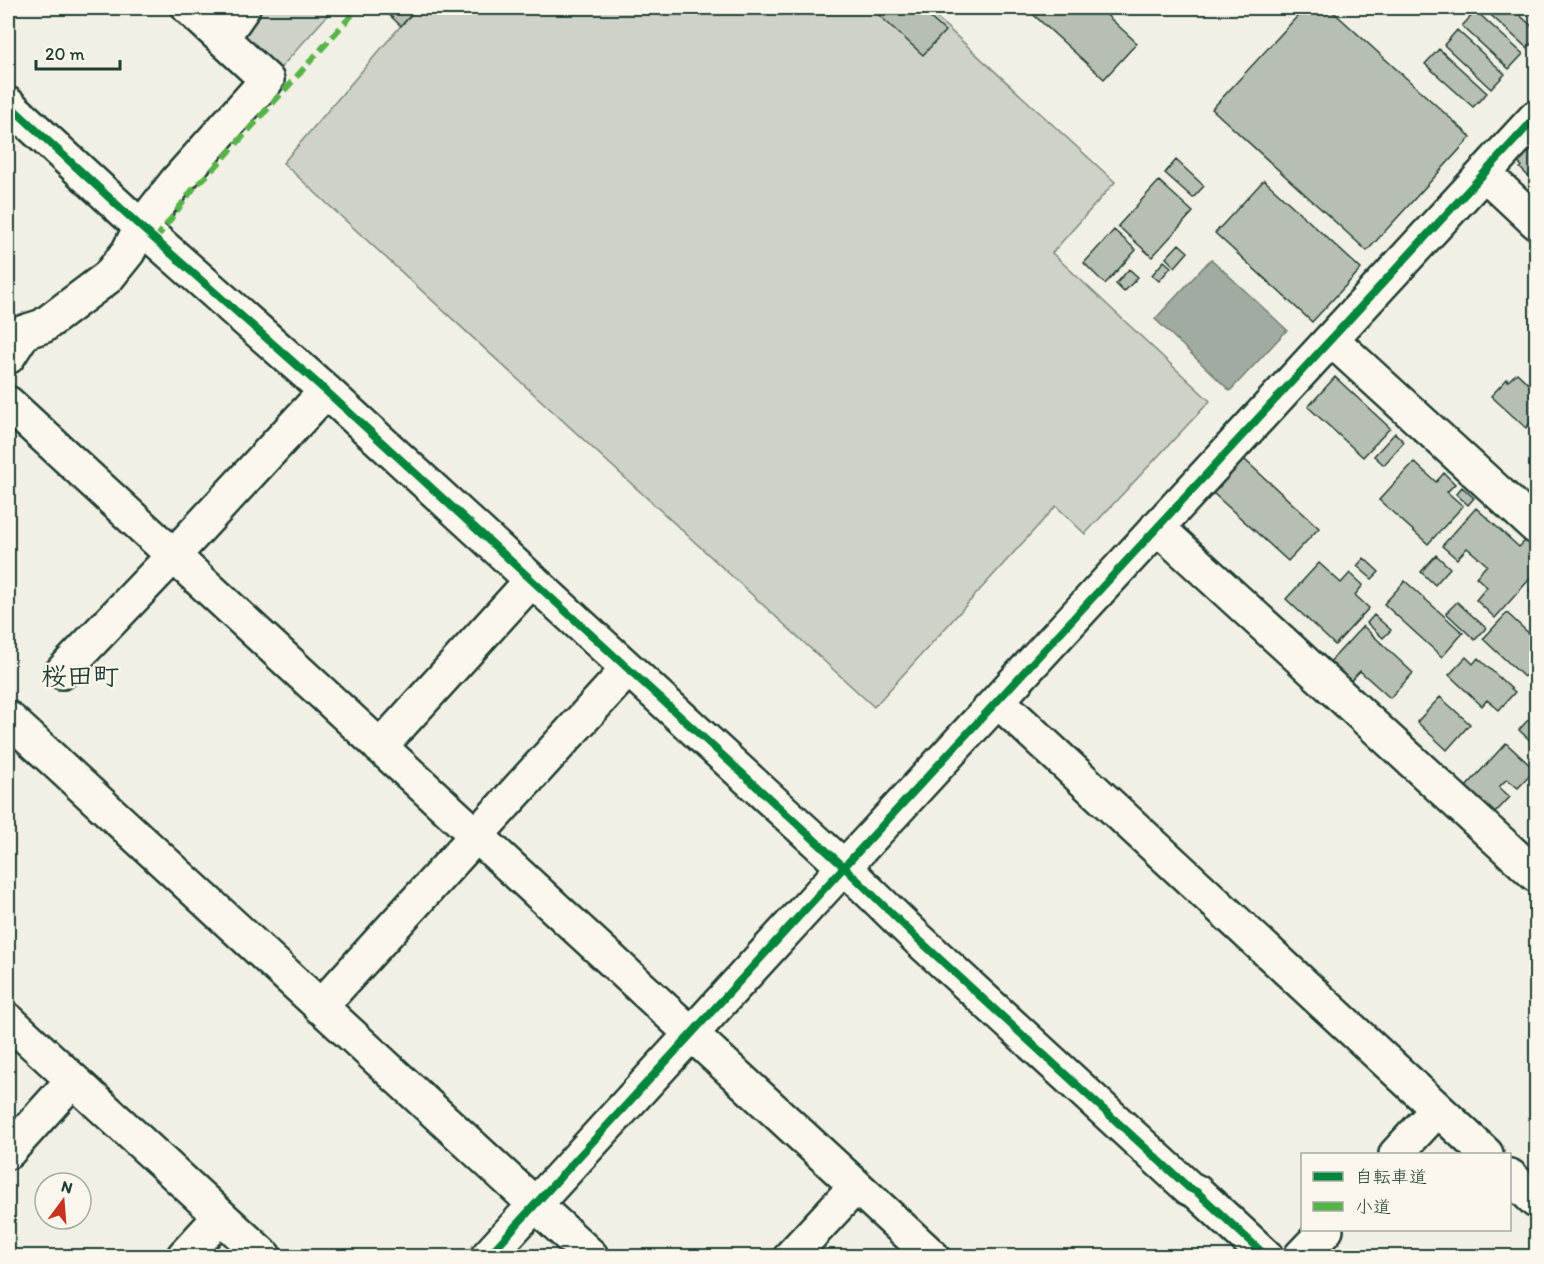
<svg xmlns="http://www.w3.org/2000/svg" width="1544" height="1264" font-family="Itim,'Klee One',sans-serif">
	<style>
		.green { fill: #cfd2c8; stroke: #77887e; stroke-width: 1.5 }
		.water { fill: #a2aba1; stroke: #6e7f75; stroke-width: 1.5 }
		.building { fill: #b7beb3; stroke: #1f3d34; stroke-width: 1.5 }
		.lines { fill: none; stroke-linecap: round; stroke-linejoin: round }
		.minor-casing { stroke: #1f3d34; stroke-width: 38 }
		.minor { stroke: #fbf7ec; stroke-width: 33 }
		.quiet { stroke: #55b346; stroke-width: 6; stroke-dasharray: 12 6; stroke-linecap: butt }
		.cycleway-casing { stroke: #fbf7ec; stroke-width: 11 }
		.cycleway { stroke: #00873e; stroke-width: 8 }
		.labels { text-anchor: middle; stroke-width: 4.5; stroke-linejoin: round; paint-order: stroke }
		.quarter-label { font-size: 26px; font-weight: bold; fill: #1f3d34; stroke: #fbf7ec }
	</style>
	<rect width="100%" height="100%" fill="#f2f0e5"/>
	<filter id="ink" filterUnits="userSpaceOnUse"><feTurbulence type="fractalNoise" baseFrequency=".0167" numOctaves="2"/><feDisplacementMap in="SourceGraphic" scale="12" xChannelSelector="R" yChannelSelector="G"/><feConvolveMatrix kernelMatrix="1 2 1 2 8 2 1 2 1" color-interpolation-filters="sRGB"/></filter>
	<g filter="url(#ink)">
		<path class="green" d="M 262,8 L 334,8 L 277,72 L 245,39 L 247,29 Z
			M 416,8 L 926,8 L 1115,182 L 1052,253 L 1210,401 L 1085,534 L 1056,506 L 874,707 L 283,163 Z"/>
		<path class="water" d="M 1211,259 L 1287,330 L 1230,391 L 1155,319 Z"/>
		<path class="building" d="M 382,8 L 417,8 L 401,26 Z
			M 871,8 L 919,8 L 945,31 L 923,55 Z
			M 1026,8 L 1099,8 L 1137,43 L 1104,79 Z
			M 1305,8 L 1329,8 L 1471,137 L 1367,251 L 1212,109 Z
			M 1483,8 L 1512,8 L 1536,30 L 1536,39 L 1527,48 Z
			M 1523,8 L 1536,8 L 1536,19 Z
			M 1476,11 L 1523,54 L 1509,69 L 1462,26 Z
			M 1457,30 L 1505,74 L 1491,89 L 1444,45 Z
			M 1439,49 L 1487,93 L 1473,107 L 1425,64 Z
			M 1536,137 L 1536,182 L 1535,183 L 1520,168 L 1522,166 L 1515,160 Z
			M 1176,160 L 1204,186 L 1193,198 L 1165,173 Z
			M 1264,180 L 1361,269 L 1312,322 L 1215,233 Z
			M 1159,181 L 1193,212 L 1152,257 L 1118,226 Z
			M 1114,230 L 1136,250 L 1105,284 L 1084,263 Z
			M 1179,244 L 1188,252 L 1175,267 L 1166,258 Z
			M 1164,261 L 1171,267 L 1159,281 L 1152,275 Z
			M 1129,269 L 1138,277 L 1124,292 L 1116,284 Z
			M 1517,373 L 1536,391 L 1536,416 L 1526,428 L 1491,396 L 1507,379 L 1508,381 Z
			M 1335,377 L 1390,428 L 1363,457 L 1308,407 Z
			M 1395,433 L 1404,442 L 1384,465 L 1374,456 Z
			M 1244,459 L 1319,528 L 1288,561 L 1213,493 Z
			M 1414,462 L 1436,482 L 1444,473 L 1455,484 L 1447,492 L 1463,506 L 1428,544 L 1379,500 Z
			M 1462,487 L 1474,498 L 1468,505 L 1456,494 Z
			M 1476,508 L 1519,547 L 1526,540 L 1536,549 L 1536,572 L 1495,618 L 1476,600 L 1487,587 L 1476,577 L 1487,565 L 1467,548 L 1457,559 L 1442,546 Z
			M 1436,555 L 1450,568 L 1435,585 L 1421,572 Z
			M 1364,558 L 1379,572 L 1372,579 L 1357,566 Z
			M 1319,563 L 1341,583 L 1350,573 L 1363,585 L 1355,595 L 1369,608 L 1335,645 L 1286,599 Z
			M 1405,581 L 1463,633 L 1442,657 L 1384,604 Z
			M 1536,583 L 1536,598 L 1529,591 Z
			M 1457,602 L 1486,628 L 1475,640 L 1446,613 Z
			M 1507,613 L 1536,640 L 1536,652 L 1528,662 L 1534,667 L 1524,677 L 1483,639 Z
			M 1374,615 L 1391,630 L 1383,638 L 1367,623 Z
			M 1363,626 L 1413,673 L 1390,698 L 1360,671 L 1347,685 L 1326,666 Z
			M 1466,657 L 1473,664 L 1478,658 L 1515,692 L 1499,710 L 1487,700 L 1482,706 L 1449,675 Z
			M 1440,697 L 1470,724 L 1447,750 L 1417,722 Z
			M 1536,711 L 1536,746 L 1519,730 Z
			M 1506,743 L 1535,770 L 1518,788 L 1507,779 L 1499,787 L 1510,797 L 1493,815 L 1464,789 Z"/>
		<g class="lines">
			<defs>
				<path id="minor" d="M 222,38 L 243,8
					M 8,104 L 141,227 L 326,391 L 844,867 L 918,939 L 1189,1188 L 1197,1192 L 1266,1256
					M 1485,174 L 1536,222
					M 1332,340 L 1536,527
					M 8,357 L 24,332 L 43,326 L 108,277 L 128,252 L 141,227 L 176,182 L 267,80 L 189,8
					M 8,403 L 932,1256
					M 1157,527 L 1536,875
					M 62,672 L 173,556 L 326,391
					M 998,701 L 1486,1154
					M 8,718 L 591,1256
					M 380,747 L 532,580
					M 320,1007 L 628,669
					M 8,1020 L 264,1256
					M 8,1152 L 72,1081
					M 1396,1154 L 1437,1110
					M 1510,1176 L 1536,1201
					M 184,1256 L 220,1217
					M 488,1256 L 844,867 L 1536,117
					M 791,1256 L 856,1186
					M 1301,1256 L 1326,1230"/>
			</defs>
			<use href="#minor" class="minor-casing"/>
			<use href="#minor" class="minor"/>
			<path class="quiet" d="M 155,240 L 193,189 L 221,161 L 358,8"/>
			<defs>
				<path id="cycleway" d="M 8,104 L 141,227 L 326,391 L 844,867 L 918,939 L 1189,1188 L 1197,1192 L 1266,1256
					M 488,1256 L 844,867 L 1536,117"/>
			</defs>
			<use href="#cycleway" class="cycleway-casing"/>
			<use href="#cycleway" class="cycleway"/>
		</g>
	</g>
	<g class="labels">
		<g class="quarter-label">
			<text x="80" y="685">桜田町</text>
		</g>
	</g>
	<rect width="1544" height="1264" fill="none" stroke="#fbf7ec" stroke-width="30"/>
	<rect x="15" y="15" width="1514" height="1234" fill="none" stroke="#1f3d34" stroke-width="2" filter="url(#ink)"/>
	<rect x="1301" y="1153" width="210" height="78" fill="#fbf7ec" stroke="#a3ada2" stroke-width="1.5"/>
	<rect x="1313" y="1172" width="30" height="9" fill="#00873e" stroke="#a3ada2" stroke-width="1.5"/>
	<text x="1355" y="1183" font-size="18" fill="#1f3d34">自転車道</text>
	<rect x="1313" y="1202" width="30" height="9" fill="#55b346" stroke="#a3ada2" stroke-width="1.5"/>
	<text x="1355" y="1213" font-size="18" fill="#1f3d34">小道</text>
	<g transform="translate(63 1201) rotate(16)"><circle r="28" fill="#fbf7ec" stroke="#a3ada2" stroke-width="1.5"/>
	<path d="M0-4.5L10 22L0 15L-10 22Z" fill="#c8321e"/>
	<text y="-9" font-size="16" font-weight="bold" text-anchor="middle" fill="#1f3d34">N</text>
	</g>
	<path d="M36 60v9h84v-9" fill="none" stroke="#1f3d34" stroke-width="3"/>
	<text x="45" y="60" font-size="18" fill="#1f3d34" stroke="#fbf7ec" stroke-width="4.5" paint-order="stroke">20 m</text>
</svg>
